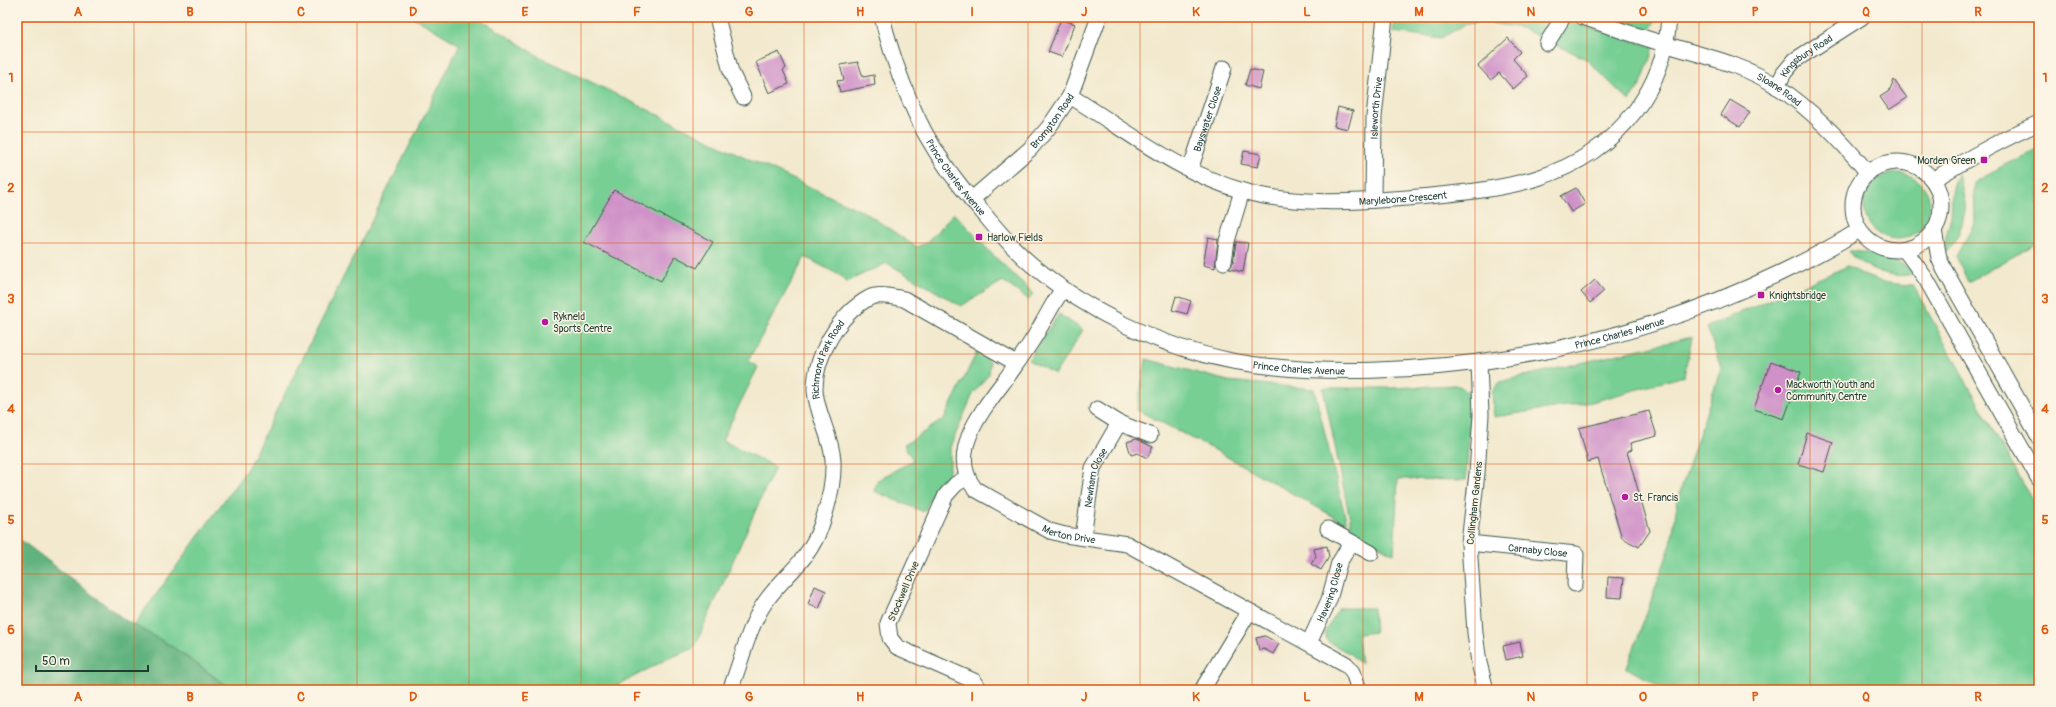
<svg xmlns="http://www.w3.org/2000/svg" width="2056" height="707" font-family="Pangolin,sans-serif">
	<style>
		.green { fill: #77cf94; stroke: #4b8664 }
		.forest { fill: #61b27e; stroke: #407859 }
		.building { fill: #cf91c8 }
		.lines { fill: none; stroke-linecap: round; stroke-linejoin: round }
		.minor-casing { stroke: #3f574b; stroke-width: 17 }
		.minor { stroke: #fff; stroke-width: 15 }
		.grid { fill: none; stroke: #de580e; stroke-width: 1; stroke-opacity: 0.55 }
		.poi-dot { fill: #b5179e; stroke: #fcf5e5; stroke-width: 1.5 }
		.labels { text-anchor: middle; stroke-width: 3; stroke-linejoin: round; paint-order: stroke }
		.street-label { font-size: 10px; fill: #1f3d34; stroke: #fcf5e5 }
		.poi-label { font-size: 10px; fill: #1f3d34; stroke: #fcf5e5; text-anchor: start }
		.neatline { fill: none; stroke: #de580e; stroke-width: 1.5 }
		.grid-label { font-size: 13px; text-anchor: middle; font-weight: bold; fill: #de580e }
	</style>
	<rect width="100%" height="100%" fill="#fcf5e5"/>
	<filter id="ink" filterUnits="userSpaceOnUse"><feTurbulence type="fractalNoise" baseFrequency=".025" numOctaves="2"/><feDisplacementMap in="SourceGraphic" scale="8" xChannelSelector="R" yChannelSelector="G"/><feConvolveMatrix kernelMatrix="1 2 1 2 8 2 1 2 1" color-interpolation-filters="sRGB"/></filter>
	<filter id="wash" filterUnits="userSpaceOnUse"><feTurbulence type="fractalNoise" baseFrequency=".012" numOctaves="4" result="noise"/><feDisplacementMap in="SourceGraphic" scale="16" xChannelSelector="R" yChannelSelector="G"/><feGaussianBlur stdDeviation="0.9" result="paint"/><feColorMatrix in="noise" values="0 0 0 0 0 0 0 0 0 0 0 0 0 0 0 0 0 1.4 0 .05"/><feComposite in="paint" operator="in"/></filter>
	<g filter="url(#wash)">
		<rect width="100%" height="100%" fill="#f2e9ce"/>
		<path class="green" d="M 413,17 L 477,17 L 540,57 L 732,151 L 866,213 L 916,247 L 926,243 L 954,213 L 992,254 L 1033,293 L 1029,300 L 1003,281 L 961,306 L 887,263 L 846,282 L 841,276 L 805,257 L 748,361 L 758,367 L 722,440 L 775,467 L 694,648 L 667,659 L 609,690 L 233,690 L 170,645 L 134,625 L 247,469 L 460,45 Z
			M 1395,17 L 1558,17 L 1544,39 L 1521,28 L 1480,21 L 1464,25 L 1441,38 L 1393,32 Z
			M 1600,17 L 1657,17 L 1650,30 L 1644,31 Z
			M 1568,21 L 1654,47 L 1641,84 L 1629,101 L 1586,59 L 1553,43 Z
			M 2039,149 L 2039,242 L 1968,282 L 1956,256 L 1975,223 L 1974,183 L 2004,165 Z
			M1864 206a33 33 0 1 1 66 0a33 33 0 1 1-66 0Z
			M 1958,175 C 1969,204 1966,229 1946,253 C 1943,238 1949,229 1951,216 C 1953,200 1949,191 1958,175 Z
			M 1848,251 C 1862,250 1905,261 1914,272 C 1898,283 1858,266 1848,251 Z
			M 1848,266 C 1873,281 1883,284 1913,285 L 2039,513 L 2039,690 L 1666,690 L 1627,668 L 1671,544 L 1678,498 L 1721,368 L 1707,327 Z
			M 1059,314 L 1083,330 L 1055,374 L 1028,360 Z
			M 1692,337 L 1684,376 L 1592,402 L 1494,417 L 1492,392 L 1499,382 Z
			M 977,352 L 990,362 L 989,374 L 973,394 L 950,447 L 950,465 L 948,476 L 935,487 L 924,512 L 874,491 L 878,480 L 913,460 L 904,445 L 944,419 Z
			M 1146,359 L 1228,381 L 1314,389 L 1347,524 L 1213,449 L 1137,410 Z
			M 1455,385 L 1461,387 L 1471,395 L 1466,480 L 1398,479 L 1394,554 L 1350,529 L 1351,524 L 1323,388 L 1392,388 Z
			M 1339,608 L 1373,608 L 1375,632 L 1358,634 L 1361,664 L 1350,654 L 1327,641 L 1325,632 Z"/>
		<path class="forest" d="M 17,537 L 125,620 L 170,645 L 233,690 L 17,690 Z"/>
		<g id="blocks">
			<path class="building" d="M 1061,19 L 1075,24 L 1062,57 L 1048,52 Z
				M 1508,38 L 1520,52 L 1513,59 L 1528,76 L 1513,89 L 1499,73 L 1491,80 L 1478,66 Z
				M 779,52 L 786,68 L 783,70 L 789,84 L 769,93 L 756,62 Z
				M 858,62 L 863,77 L 874,75 L 875,85 L 840,92 L 837,81 L 844,80 L 840,65 Z
				M 1250,69 L 1263,72 L 1259,89 L 1245,85 Z
				M 1894,80 L 1907,98 L 1889,110 L 1880,97 L 1889,91 Z
				M 1730,100 L 1750,112 L 1740,127 L 1721,115 Z
				M 1338,107 L 1353,111 L 1348,129 L 1334,126 Z
				M 1244,151 L 1261,154 L 1258,167 L 1241,164 Z
				M 1576,188 L 1585,204 L 1571,212 L 1561,196 Z
				M 614,190 L 713,242 L 697,268 L 675,256 L 661,281 L 584,242 Z
				M 1208,237 L 1218,239 L 1215,268 L 1203,265 Z
				M 1236,242 L 1248,243 L 1243,272 L 1229,269 L 1233,263 Z
				M 1595,280 L 1604,291 L 1590,303 L 1581,292 Z
				M 1176,296 L 1191,301 L 1187,314 L 1172,310 Z
				M 1771,361 L 1801,372 L 1784,419 L 1754,409 Z
				M 1649,411 L 1657,436 L 1630,443 L 1632,450 L 1627,452 L 1650,531 L 1639,547 L 1622,538 L 1598,459 L 1588,462 L 1579,428 Z
				M 1807,433 L 1833,442 L 1824,472 L 1798,464 Z
				M 1136,439 L 1153,447 L 1147,458 L 1138,453 L 1131,455 L 1127,442 Z
				M 1327,546 L 1329,557 L 1321,570 L 1311,564 L 1316,556 L 1314,549 Z
				M 1608,577 L 1624,578 L 1622,598 L 1607,597 Z
				M 815,586 L 826,591 L 819,609 L 808,604 Z
				M 1265,636 L 1279,644 L 1273,654 L 1264,649 L 1259,650 L 1256,638 Z
				M 1520,642 L 1523,656 L 1506,660 L 1503,646 Z"/>
		</g>
	</g>
	<g filter="url(#ink)">
		<use href="#blocks" fill-opacity="0" stroke="#3f574b" stroke-width="1"/>
		<g class="lines">
			<defs>
				<g id="minor">
					<path d="M 717,17 L 731,72 L 743,97"/>
					<path id="s1" d="M 882,17 C 892,57 906,96 925,133 C 940,160 959,186 980,209 C 996,229 1012,248 1032,265 C 1088,312 1160,347 1232,361 C 1320,377 1425,371 1513,357 C 1607,342 1697,313 1782,272 C 1809,259 1835,246 1859,230"/>
					<path id="s2" d="M 1583,17 C 1610,27 1637,36 1664,44 C 1703,56 1744,64 1778,87 C 1812,110 1842,141 1868,173"/>
					<path d="M 1547,43 L 1563,17"/>
					<path id="s3" d="M 1777,87 L 1784,73 L 1795,60 L 1862,17"/>
					<path id="s4" d="M 1070,96 C 1126,130 1179,173 1243,191 C 1295,206 1355,202 1408,198 C 1494,190 1580,185 1635,111 C 1656,84 1667,51 1669,17"/>
					<circle cx="1897" cy="206" r="44"/>
					<path id="s5" d="M 1190,170 L 1224,68"/>
					<path d="M 1933,180 C 1967,159 2002,139 2039,123"/>
					<path id="s6" d="M 971,200 L 1030,149 L 1049,127 L 1070,96 L 1099,17"/>
					<path id="s7" d="M 1373,200 L 1374,117 L 1385,17"/>
					<path d="M 1934,230 L 1939,258 L 1944,269 L 2039,437"/>
					<path d="M 1905,250 L 1926,279 L 2039,479"/>
					<path d="M 1224,262 L 1227,241 L 1242,191"/>
					<path id="s8" d="M 1063,289 C 1052,304 1045,320 1035,336 C 1027,349 1017,363 1008,376 C 985,407 945,452 975,489 L 1050,531 L 1065,535 L 1127,544 L 1346,664 L 1353,672 L 1359,690"/>
					<path d="M 1479,362 L 1481,415 L 1477,473 L 1469,543 L 1475,633 L 1479,663 L 1486,690"/>
					<path d="M 1097,409 L 1119,423 L 1150,435"/>
					<path d="M 966,478 L 956,484 L 946,495 L 888,623 L 890,638 L 897,647 L 974,681 L 980,690"/>
					<path d="M 1328,529 L 1371,553"/>
					<path id="s9" d="M 1083,537 L 1093,468 L 1119,423"/>
					<path id="s10" d="M 1469,543 L 1576,554 L 1575,584"/>
					<path id="s11" d="M 1309,643 L 1329,600 L 1339,563 L 1351,543"/>
					<path id="s12" d="M 730,690 C 742,661 748,626 766,601 C 786,573 808,562 821,526 C 828,506 834,483 833,461 C 832,437 817,415 815,391 C 814,357 839,314 869,298 C 879,293 894,297 904,299 L 1016,363"/>
					<path d="M 1202,690 L 1249,612"/>
				</g>
			</defs>
			<use href="#minor" class="minor-casing"/>
			<use href="#minor" class="minor"/>
		</g>
	</g>
	<path class="grid" d="M 134,17 L 134,690M 246,17 L 246,690M 357,17 L 357,690M 469,17 L 469,690M 581,17 L 581,690M 693,17 L 693,690M 804,17 L 804,690M 916,17 L 916,690M 1028,17 L 1028,690M 1140,17 L 1140,690M 1252,17 L 1252,690M 1363,17 L 1363,690M 1475,17 L 1475,690M 1587,17 L 1587,690M 1699,17 L 1699,690M 1810,17 L 1810,690M 1922,17 L 1922,690M 17,132 L 2039,132M 17,243 L 2039,243M 17,354 L 2039,354M 17,464 L 2039,464M 17,574 L 2039,574"/>
	<g class="poi-dot">
		<rect x="1980" y="156" width="8" height="8" rx="2"/>
		<rect x="975" y="233" width="8" height="8" rx="2"/>
		<rect x="1757" y="291" width="8" height="8" rx="2"/>
		<circle cx="545" cy="322" r="4"/>
		<circle cx="1778" cy="390" r="4"/>
		<circle cx="1625" cy="497" r="4"/>
	</g>
	<g class="labels">
		<g class="street-label">
			<text dy="4" stroke="none"><textPath href="#s3" startOffset="44">Kingsbury Road</textPath></text>
			<text dy="4" stroke="none"><textPath href="#s2" startOffset="210">Sloane Road</textPath></text>
			<text dy="4" stroke="none"><textPath href="#s7" startOffset="92">Isleworth Drive</textPath></text>
			<text dy="4" stroke="none"><textPath href="#s5" startOffset="54">Bayswater Close</textPath></text>
			<text dy="4" stroke="none"><textPath href="#s6" startOffset="114">Brompton Road</textPath></text>
			<text dy="4" stroke="none"><textPath href="#s1" startOffset="178">Prince Charles Avenue</textPath></text>
			<text dy="4" stroke="none"><textPath href="#s4" startOffset="359">Marylebone Crescent</textPath></text>
			<text dy="4" stroke="none"><textPath href="#s1" startOffset="910">Prince Charles Avenue</textPath></text>
			<text dy="4" stroke="none"><textPath href="#s12" startOffset="363">Richmond Park Road</textPath></text>
			<text dy="4" stroke="none"><textPath href="#s1" startOffset="586">Prince Charles Avenue</textPath></text>
			<text dy="4" stroke="none"><textPath href="#s9" startOffset="61">Newham Close</textPath></text>
			<text transform="translate(1474 503) rotate(-84)" y="4">Collingham Gardens</text>
			<text dy="4" stroke="none"><textPath href="#s8" startOffset="336">Merton Drive</textPath></text>
			<text dy="4" stroke="none"><textPath href="#s10" startOffset="69">Carnaby Close</textPath></text>
			<text transform="translate(903 591) rotate(-67)" y="4">Stockwell Drive</text>
			<text dy="4" stroke="none"><textPath href="#s11" startOffset="55">Havering Close</textPath></text>
		</g>
		<g class="poi-label">
			<text x="1976" y="164" text-anchor="end">Morden Green</text>
			<text x="987" y="241">Harlow Fields</text>
			<text x="1769" y="299">Knightsbridge</text>
			<text x="553" y="320">Rykneld<tspan x="553" dy="12">Sports Centre</tspan></text>
			<text x="1786" y="388">Mackworth Youth and<tspan x="1786" dy="12">Community Centre</tspan></text>
			<text x="1633" y="501">St. Francis</text>
		</g>
	</g>
	<rect width="2056" height="707" fill="none" stroke="#fcf5e5" stroke-width="44"/>
	<path d="M36 665v6h112v-6" fill="none" stroke="#1f3d34" stroke-width="2"/>
	<text x="42" y="665" font-size="12" fill="#1f3d34" stroke="#fcf5e5" stroke-width="3" paint-order="stroke">50 m</text>
	<rect x="22" y="22" width="2012" height="663" class="neatline"/>
	<g class="grid-label">
		<text x="78" y="16">A</text>
		<text x="190" y="16">B</text>
		<text x="301" y="16">C</text>
		<text x="413" y="16">D</text>
		<text x="525" y="16">E</text>
		<text x="637" y="16">F</text>
		<text x="749" y="16">G</text>
		<text x="860" y="16">H</text>
		<text x="972" y="16">I</text>
		<text x="1084" y="16">J</text>
		<text x="1196" y="16">K</text>
		<text x="1307" y="16">L</text>
		<text x="1419" y="16">M</text>
		<text x="1531" y="16">N</text>
		<text x="1643" y="16">O</text>
		<text x="1755" y="16">P</text>
		<text x="1866" y="16">Q</text>
		<text x="1978" y="16">R</text>
		<text x="11" y="82">1</text>
		<text x="2045" y="82">1</text>
		<text x="11" y="192">2</text>
		<text x="2045" y="192">2</text>
		<text x="11" y="303">3</text>
		<text x="2045" y="303">3</text>
		<text x="11" y="413">4</text>
		<text x="2045" y="413">4</text>
		<text x="11" y="524">5</text>
		<text x="2045" y="524">5</text>
		<text x="11" y="634">6</text>
		<text x="2045" y="634">6</text>
		<text x="78" y="701">A</text>
		<text x="190" y="701">B</text>
		<text x="301" y="701">C</text>
		<text x="413" y="701">D</text>
		<text x="525" y="701">E</text>
		<text x="637" y="701">F</text>
		<text x="749" y="701">G</text>
		<text x="860" y="701">H</text>
		<text x="972" y="701">I</text>
		<text x="1084" y="701">J</text>
		<text x="1196" y="701">K</text>
		<text x="1307" y="701">L</text>
		<text x="1419" y="701">M</text>
		<text x="1531" y="701">N</text>
		<text x="1643" y="701">O</text>
		<text x="1755" y="701">P</text>
		<text x="1866" y="701">Q</text>
		<text x="1978" y="701">R</text>
	</g>
</svg>
